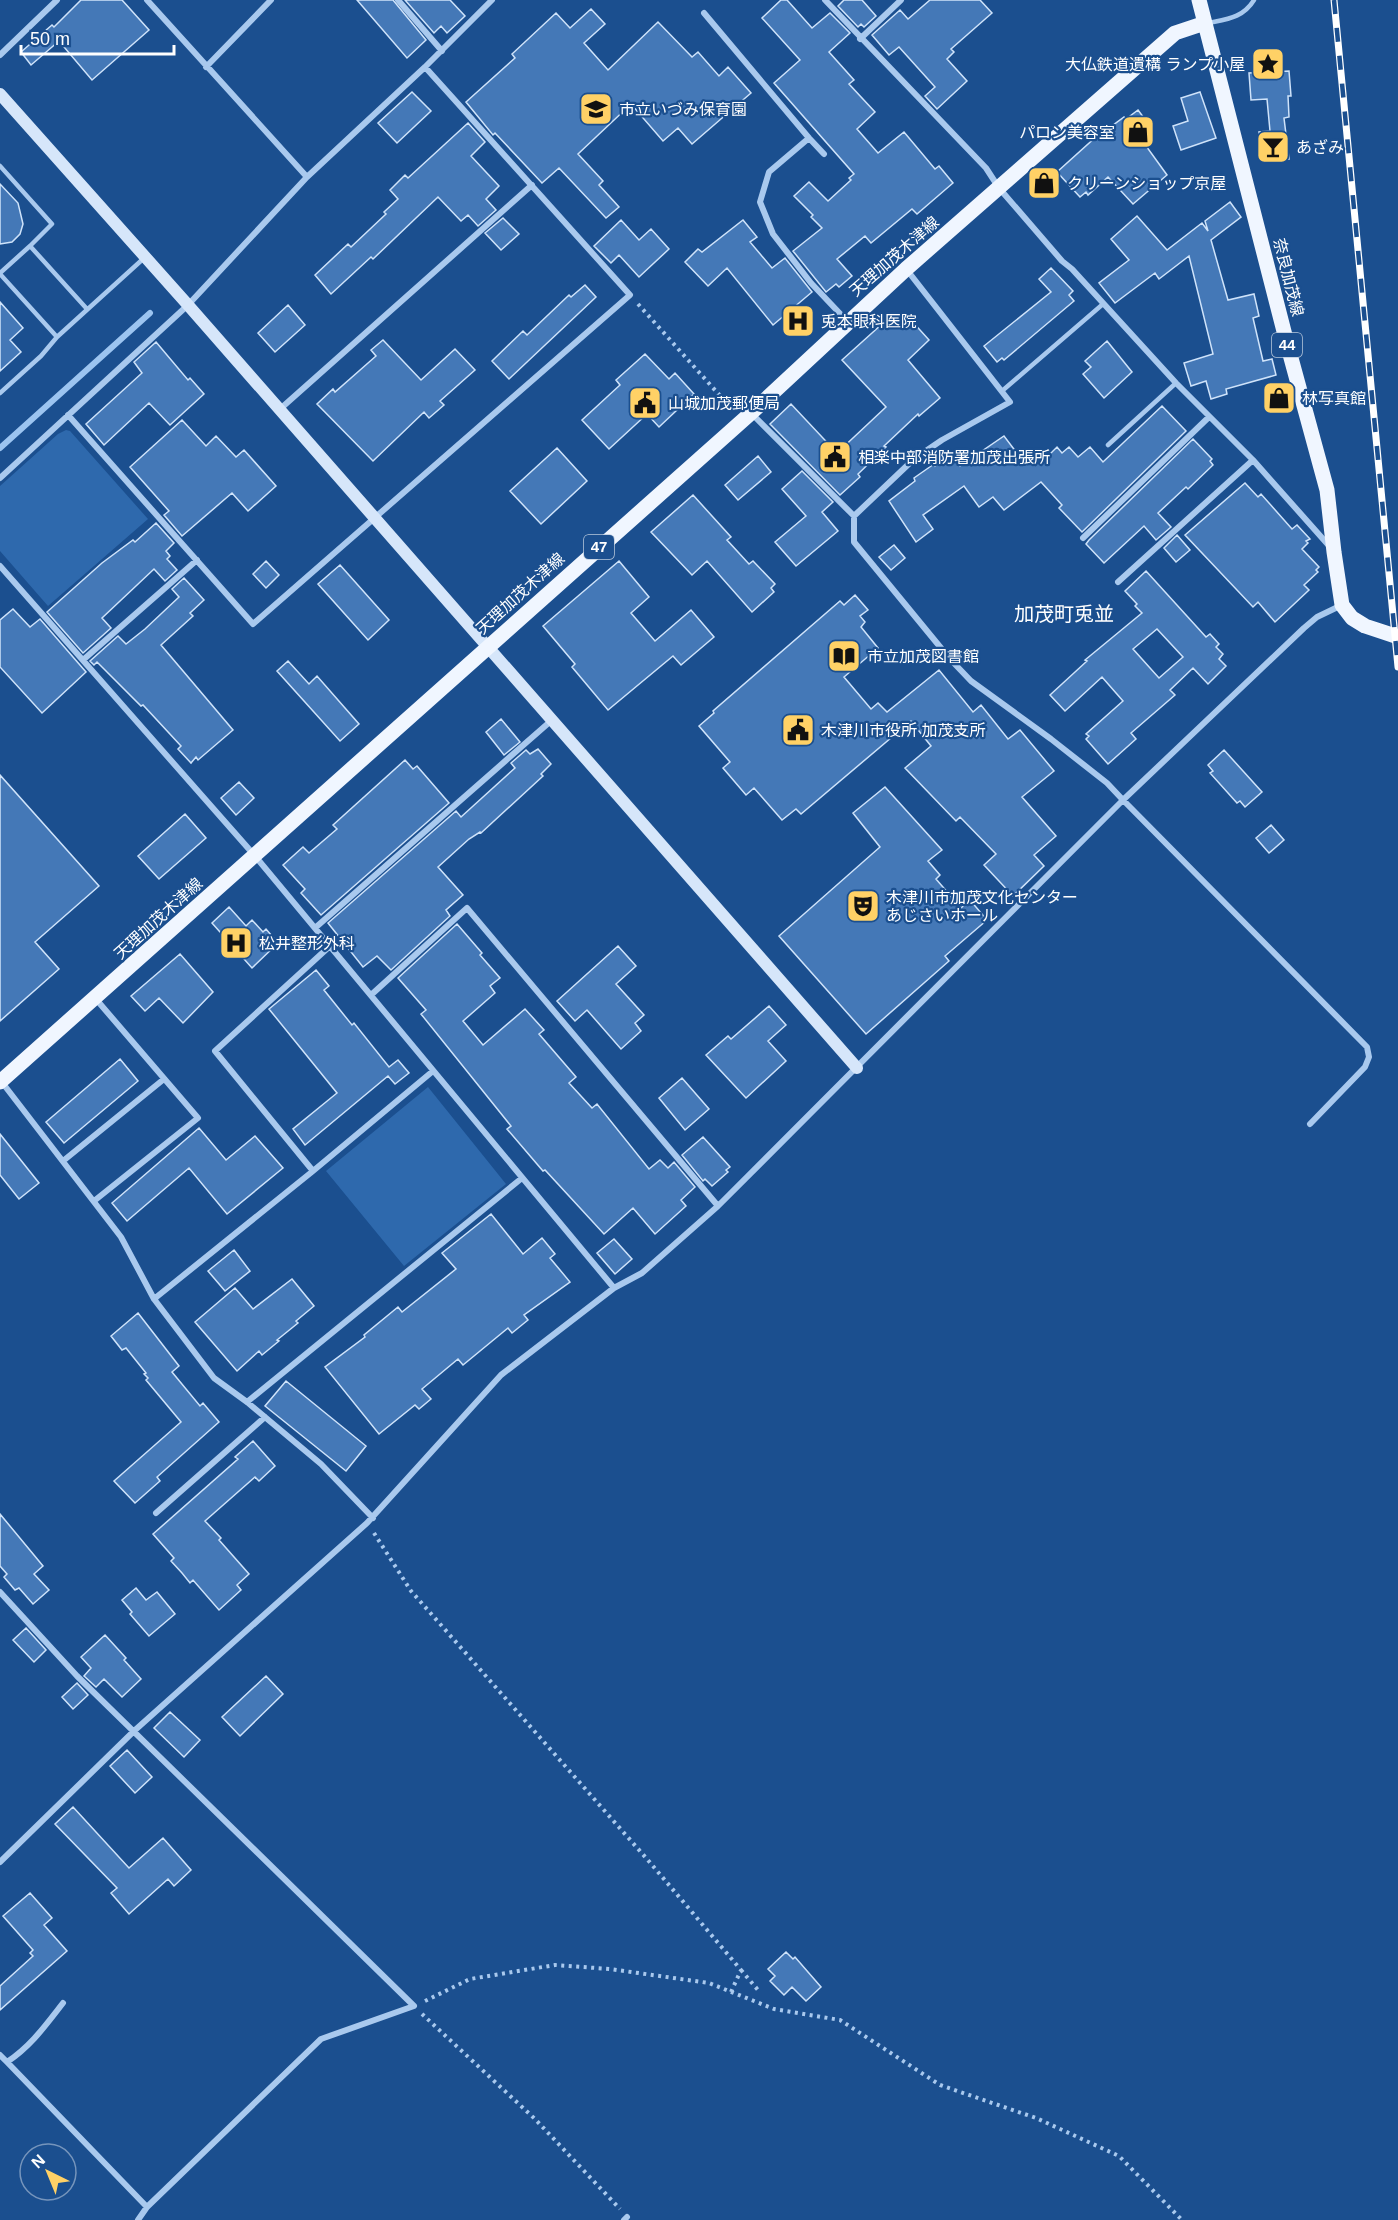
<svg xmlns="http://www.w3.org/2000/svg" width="1398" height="2220" viewBox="0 0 1398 2220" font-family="Helvetica,'Noto Sans JP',sans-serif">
<rect width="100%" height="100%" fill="#1b4f8f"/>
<path fill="#2e69ad" d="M66,430l4,1 78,88 -100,87 -48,-55v-65l58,-52z
M428,1087l78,97 -102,82 -78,-95z"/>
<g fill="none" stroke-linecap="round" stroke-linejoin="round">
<path stroke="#9cc4f0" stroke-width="6" d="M0,448l150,-135"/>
</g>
<path fill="#4478b7" stroke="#cfe3fa" stroke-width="1.5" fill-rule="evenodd" d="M81,0h41l27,30 -57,50 -33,-39 -28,24 -10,-13 31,-27 2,2z
M357,0h36l33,40 -19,18z
M405,0h45l15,16 -18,17 -6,-7 -7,7z
M781,0h6l25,28 18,-15 20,20 -21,19 25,28 -5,4 26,28 -18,17 21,24 26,-21 31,37 4,-3 14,17 -36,31 -5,-5 -41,34 -6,-7 -28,23 15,17 -13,11 -3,-3 -10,8 -33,-41 29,-23 -11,-11 2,-2 -19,-19 15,-14 19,19 23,-21 -2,-2 5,-4 -80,-91 26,-23 -38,-42z
M844,0h18l14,16 -12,11 -3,-3 -3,3 -20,-21z
M930,0h50l12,13 -41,36 3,3 -7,7 20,22 -30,28 -12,-13 10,-9 -36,-40 -10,8 -17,-20 28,-25 8,9z
M591,9l14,15 -21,19 24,27 50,-48 34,35 6,-5 21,24 9,-9 23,26 -59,51 -14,-16 -15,13 -32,-37 -53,50 25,27 -4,4 20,22 -13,11 -47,-50 -17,15 -47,-50 -2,2 -27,-33 49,-44 -3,-4 44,-41 14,15z
M1289,71l2,25h-3l1,21 -5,1 5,41 -26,2 -4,-29 11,-1 -3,-32 -16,1 -2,-27z
M412,92l19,19 -34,32 -19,-20z
M1200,92l16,46 -35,12 -8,-24 15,-5 -7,-23z
M1138,110l15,20 -12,9 26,36 -34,29 -25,-27 -20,18 -2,-3 -6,5 -23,-25 50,-45 2,1 15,-11 2,2z
M468,123l17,19 -14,14 28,30 -13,13 10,11 -18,16 -10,-11 -7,6 -23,-24 -65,62 -2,-2 -40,37 -16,-19 33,-31 3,3 35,-33 -2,-2 14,-13 -8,-9 15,-15 3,3z
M0,184l18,19 5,21 -3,10 -8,8 -12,2z
M1230,202l11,15 -30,23 17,60 26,-6 5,22 -6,2 10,43 9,-2 4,16 -50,14 1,5 -16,5 -5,-18 -15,5 -7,-23 29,-9 -24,-98 -30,23 -4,-6 -40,30 -16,-20 30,-23 -18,-21 26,-23 30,34 35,-27 6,8 -3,-10z
M503,218l16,16 -18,16 -16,-17z
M621,220l18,20 12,-11 18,20 -30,28 -20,-22 -8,8 -17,-17z
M743,220l14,17 -7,5 22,26 13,-10 27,34 -39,33 -46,-57 -19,18 -23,-24 13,-13 4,3z
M1051,268l22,23 -4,4 5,6 -70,59 -2,-2 -5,4 -13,-16 67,-54 -12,-13z
M585,285l11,12 -87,82 -17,-18 31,-30 4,4 42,-40 2,2z
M0,302l23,26 -13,12 11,12 -21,19z
M288,305l17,20 -30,27 -17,-19z
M892,315l12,12 7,-7 18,20 -21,20 32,38 -21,18 -1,-2 -34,32 2,1 -28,27 2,3 -20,18 -70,-71 21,-20 46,49 49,-46 -44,-47z
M383,340l38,40 34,-31 20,21 -35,31 4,4 -15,13 -5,-6 -51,49 -56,-57 16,-15 2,3 41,-36 -5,-6z
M1107,341l25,31 -28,26 -21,-24 8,-7 -6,-6z
M156,342l32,38 2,-2 14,16 -34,31 -21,-22 -45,42 -18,-21 56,-51 -8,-11z
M645,354l24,25 6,-6 19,21 -35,33 -12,-13 -38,35 -27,-29 38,-35 -4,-5z
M1162,406l24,25 -104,101 -23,-24 3,-3 -21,-23 -37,28 -11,-13 -14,10 -15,-21 -41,29 10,14 -17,13 -27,-41 26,-20 -1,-3 20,-14 1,2 16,-12 9,12 44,-30 22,29 16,-14 5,6 10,-10 5,6 7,-6 9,10 12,-10 13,15z
M182,420l24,26 10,-10 20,21 8,-7 32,36 -28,25 -16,-18 -50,43 -18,-21 5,-4 -39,-44z
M1193,439l19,20 -2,2 3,4 -25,24 -2,-2 -28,26 13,14 -15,13 -12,-14 -40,37 -18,-19 3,-4z
M557,448l30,33 -46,43 -31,-33z
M758,456l13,16 -33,28 -13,-15z
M802,471l31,31 -11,10 16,19 -42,35 -21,-24 31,-26 -24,-27z
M1245,483l13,14 3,-3 31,35 5,-4 13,14 -4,2 2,2 -6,6 17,18 -3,3 2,2 -14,13 5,5 -34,32 -17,-20 -5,5 -68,-72z
M693,495l38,42 -4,3 22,24 4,-3 22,23 -4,4 3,4 -22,20 -45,-51 -15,14 -41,-43z
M156,523l18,20 -8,8 4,5 -3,3 10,11 -12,11 -11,-12 -52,49 9,10 -28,25 -36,-41 55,-49 31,-23 2,2z
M1177,535l13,15 -14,12 -12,-14z
M894,545l11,13 -14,12 -12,-13z
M266,561l13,14 -13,13 -13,-14z
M619,561l30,36 -18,16 24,28 36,-31 23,27 -33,28 -8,-9 -65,54 -36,-43 3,-3 -32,-38z
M340,565l49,55 -21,20 -50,-56z
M1146,571l60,66 4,-3 9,10 -3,3 7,7 -4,5 7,7 -18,18 -15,-16 -23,22 5,5 -44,38 5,6 -28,25 -22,-25 3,-3 -3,-2 37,-33 -21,-24 -37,34 -15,-16 37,-34 -2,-1 57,-47 -7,-7 2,-2 -12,-13zM1157,629l26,28 -24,21 -26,-29z
M184,578l20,22 -14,13 3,3 -32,29 72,85 -35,30 -2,-3 -5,6 -13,-14 3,-3 -38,-41 -2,1 -44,-44 -3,3 -4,-4 28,-25 8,8 19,-15 34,-32 -7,-8z
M855,595l13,15 -8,6 5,6 -4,5 17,21 -34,29 27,32 7,-6 9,9 52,-42 34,42 8,-7 27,34 12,-9 34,41 -32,26 34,39 -22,19 10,11 -31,30 -29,-31 12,-11 -36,-37 -4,4 -51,-53 26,-22 -20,-25 -110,93 -5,-5 -14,11 -28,-32 -8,7 -23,-27 7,-6 -31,-36 15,-13 -1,-2 127,-110 4,4z
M13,609l17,18 10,-8 46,53 -44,41 -42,-46v-47z
M288,661l21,23 8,-8 42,48 -19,17 -63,-70z
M501,719l19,23 -16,13 -18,-23z
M538,749l13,15 -10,10 2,2 -62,57 -1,-1 -11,7 -31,28 25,28 -17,15 4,6 -59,54 -14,-14 -14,11 -35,-44 128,-112 5,6 54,-49 -4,-5 15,-13 4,4z
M1224,750l38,42 -17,15 -5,-6 -3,2 -27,-30 3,-2 -5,-6z
M405,760l8,9 4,-3 32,37 -128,112 -20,-22 4,-4 -22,-24 20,-18 6,6 28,-24 -4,-4z
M0,775l99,111 -64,56 24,27 -59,52z
M239,782l15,16 -18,17 -15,-17z
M885,787l57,63 -14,11 12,14 -4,4 25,29 9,-8 17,20 -42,36 4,5 -83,73 -87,-98 101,-89 -27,-34z
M185,814l21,24 -47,41 -21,-23z
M1271,825l13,15 -15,13 -13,-15z
M229,907l17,19 6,-6 11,12 3,-3 12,14 -26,25 -40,-45z
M457,924l25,29 -2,2 20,23 -10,8 5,7 -32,28 20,24 42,-36 19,21 -5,4 37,43 -7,6 23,25 5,-4 52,65 11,-9 8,8 6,-6 21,25 -14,13 5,6 -31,28 -22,-26 -29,26 -59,-64 -2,1 -36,-42 4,-3 -90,-112 5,-4 -28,-32z
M618,946l18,20 -20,18 28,31 -9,8 6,8 -20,18 -34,-39 -12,11 -18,-20z
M180,954l33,38 -30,31 -24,-25 -14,13 -14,-15z
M316,970l13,16 -5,4 28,35 2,-2 35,44 9,-7 11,13 -14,11 -7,-8 -83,69 -12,-16 44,-36 -68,-84z
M769,1006l17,19 -18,16 18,20 -40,37 -40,-43 22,-19 3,3z
M120,1059l18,22 -74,62 -18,-21z
M682,1078l27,31 -24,21 -26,-32z
M199,1128l27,32 29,-24 28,32 -56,46 -38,-46 -62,53 -15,-18z
M0,1134l39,49 -20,16 -19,-24z
M703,1137l27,30 -4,3 2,2 -16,14 -7,-7 -2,2 -21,-26z
M491,1214l32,40 19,-16 13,16 -5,4 20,24 -46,33 4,5 -16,13 -4,-5 -45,37 -5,-6 -36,30 9,10 -12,10 -4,-4 -36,29 -54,-67 40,-30 -1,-2 34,-28 4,5 54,-43 -14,-16z
M614,1239l18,20 -17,15 -18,-21z
M234,1250l16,21 -25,20 -17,-20z
M292,1279l22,27 -18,15 2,2 -21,17 2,1 -17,14 -3,-4 -22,20 -42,-49 40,-34 18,21z
M138,1313l41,53 -7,6 28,34 3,-3 16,19 -62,55 3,4 -25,22 -21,-22 67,-59 -35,-42 2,-2 -4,-4 2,-1 -20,-25 -4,2 -11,-14z
M286,1381l80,65 -20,25 -81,-65z
M253,1441l22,25 -16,15 -4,-4 -50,44 16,17 -2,2 30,34 -12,11 4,5 -22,20 -26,-30 -3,3 -8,-10 -11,-12 3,-3 -21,-24 85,-75 -3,-2z
M0,1514l43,52 -9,8 15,16 -16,14 -14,-16 -4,2 -11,-13 3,-3 -7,-8z
M136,1588l10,12 11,-8 18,22 -26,22 -19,-22 2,-2 -10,-12z
M26,1628l20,22 -12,12 -21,-22z
M105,1635l21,23 -2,2 17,19 -19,18 -18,-18 -8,8 -12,-11 7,-8 -10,-11z
M266,1676l17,18 -43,42 -18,-19z
M77,1683l11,12 -15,14 -11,-12z
M170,1712l30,28 -16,17 -30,-29z
M127,1750l25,27 -17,16 -25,-27z
M73,1807l56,61 34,-30 28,32 -17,16 -6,-7 -39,35 -18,-21 6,-5 -62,-64z
M30,1893l22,25 -8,7 23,26 -67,59v-24l33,-30 -3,-3 3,-3 -30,-34z
M786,1952l7,7 2,-2 26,30 -15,14 -14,-14 -8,8 -14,-14 5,-5 -7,-7z"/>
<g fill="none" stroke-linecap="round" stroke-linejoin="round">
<path stroke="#a9c9ee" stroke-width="4" stroke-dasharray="3 4.5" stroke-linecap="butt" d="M638,304l93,104
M374,1533l37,58 236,268 94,111 -10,22
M741,1970l17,20
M425,2001l45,-22 85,-14 55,4 99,14 65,26 66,11 100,65 96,33 83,38 63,64
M422,2014l113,105 85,90"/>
<path stroke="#a9c9ee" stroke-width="4.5" d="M1208,23c19,-4 35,-5 46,-23
M0,166l52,58 -22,22
M0,273l30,-27 57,63
M0,274l57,63
M1002,391l101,-87
M0,393l41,-37 16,-19 86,-78
M1108,445l68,-62"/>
<path stroke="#a9c9ee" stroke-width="6" d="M147,0l160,177
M398,0l44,51
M825,0l161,168 13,20 63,73 10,8 104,114 77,77 78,88
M704,13l105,125 15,16
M860,39l41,-39
M0,55l57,-55
M206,67l65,-67
M809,138l-40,34 -9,30 13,32 38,49 36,38
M279,410l253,-225
M752,414l102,102v26l96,117 21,22 80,58 56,44 16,17 181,-172 13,-11 25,-12
M68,415l185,209 377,-329 -205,-228
M0,478l188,-173 119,-128 118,-110 67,-67
M854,516l60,-57 28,-19 68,-38 -103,-132
M1083,538l126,-121
M0,566l255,290 359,432
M1118,582l135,-122
M83,660l114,-100
M315,928l237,-208
M371,995l96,-87 251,298
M1,1081l120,156 33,62 60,79 33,24 74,62 52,54
M63,1161l101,-82
M313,1171l-98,-120 115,-105
M94,1201l104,-83 -103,-120
M154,1299l159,-128 120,-100
M247,1402l275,-224
M156,1513l109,-96
M0,1592l77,84 337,330 -93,33 -174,168 -9,13
M0,1862l134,-131 233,-208 134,-148 113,-87 28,-15 76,-67 405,-406 244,247 2,10 -4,10 -55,57
M0,2055l7,7c24,-16 38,-36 56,-59
M7,2062l140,145
M624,2220l3,-3"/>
<path stroke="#d6e6fa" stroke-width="12" d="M0,94l188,211 669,763"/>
<path stroke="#f0f6ff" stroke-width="15" d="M1199,0l89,347 39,143 7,62 8,53 10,13 13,8 33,11
M0,1082l751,-669 155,-144 269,-236 30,-10"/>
<g stroke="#fff" stroke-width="7">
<path id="rail" d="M1334,0l64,667"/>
</g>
<use href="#rail" stroke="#1b4f8f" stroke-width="4.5" stroke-dasharray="14" stroke-linecap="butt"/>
</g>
<defs>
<g id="sight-square" transform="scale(1.725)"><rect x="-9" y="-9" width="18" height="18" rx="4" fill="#ffd166" stroke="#1b4f8f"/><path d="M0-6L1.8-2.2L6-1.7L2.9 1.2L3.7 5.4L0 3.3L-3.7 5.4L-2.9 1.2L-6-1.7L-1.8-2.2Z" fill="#111"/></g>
<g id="school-square" transform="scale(1.725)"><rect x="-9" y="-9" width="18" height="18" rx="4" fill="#ffd166" stroke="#1b4f8f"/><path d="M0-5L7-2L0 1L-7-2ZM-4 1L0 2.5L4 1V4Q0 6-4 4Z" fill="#111"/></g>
<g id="shop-square" transform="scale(1.725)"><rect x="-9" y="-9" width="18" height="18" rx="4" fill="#ffd166" stroke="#1b4f8f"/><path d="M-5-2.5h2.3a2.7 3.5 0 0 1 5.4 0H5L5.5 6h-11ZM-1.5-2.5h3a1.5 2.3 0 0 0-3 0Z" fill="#111"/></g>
<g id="bar-square" transform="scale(1.725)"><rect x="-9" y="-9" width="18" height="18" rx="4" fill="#ffd166" stroke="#1b4f8f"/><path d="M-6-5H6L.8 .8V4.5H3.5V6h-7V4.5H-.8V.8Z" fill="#111"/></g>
<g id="hospital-square" transform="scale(1.725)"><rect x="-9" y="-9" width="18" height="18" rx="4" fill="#ffd166" stroke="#1b4f8f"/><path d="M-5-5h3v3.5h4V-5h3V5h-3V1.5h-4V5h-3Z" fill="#111"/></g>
<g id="civic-square" transform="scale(1.725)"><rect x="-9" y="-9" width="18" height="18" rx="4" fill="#ffd166" stroke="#1b4f8f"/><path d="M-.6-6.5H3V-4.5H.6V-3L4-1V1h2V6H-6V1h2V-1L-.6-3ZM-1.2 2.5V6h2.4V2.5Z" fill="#111"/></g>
<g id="library-square" transform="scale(1.725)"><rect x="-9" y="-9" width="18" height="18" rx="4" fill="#ffd166" stroke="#1b4f8f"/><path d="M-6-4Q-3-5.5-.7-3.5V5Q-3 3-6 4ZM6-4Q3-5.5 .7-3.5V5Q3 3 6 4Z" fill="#111"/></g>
<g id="theatre-square" transform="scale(1.725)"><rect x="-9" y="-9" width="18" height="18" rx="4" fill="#ffd166" stroke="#1b4f8f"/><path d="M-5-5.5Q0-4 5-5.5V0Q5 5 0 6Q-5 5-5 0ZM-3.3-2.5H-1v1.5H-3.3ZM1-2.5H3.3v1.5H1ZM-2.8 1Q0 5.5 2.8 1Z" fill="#111"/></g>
</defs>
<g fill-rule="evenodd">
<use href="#sight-square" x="1268" y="64"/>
<use href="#school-square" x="596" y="109"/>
<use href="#shop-square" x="1138" y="132"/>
<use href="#bar-square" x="1273" y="147"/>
<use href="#shop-square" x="1044" y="183"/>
<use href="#hospital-square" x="798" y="321"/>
<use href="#shop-square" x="1279" y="398"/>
<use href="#civic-square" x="645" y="403"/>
<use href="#civic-square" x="835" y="457"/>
<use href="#library-square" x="844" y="656"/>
<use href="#civic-square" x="798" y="730"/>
<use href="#theatre-square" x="863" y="906"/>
<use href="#hospital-square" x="236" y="943"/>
</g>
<g text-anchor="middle" stroke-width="4.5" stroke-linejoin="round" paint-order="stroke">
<g fill="#1b4f8f" stroke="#bbcadd" stroke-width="1.5">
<rect x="1272" y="333" width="30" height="24" rx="4.5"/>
<rect x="584" y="535" width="30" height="24" rx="4.5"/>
</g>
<g font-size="15" font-weight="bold" fill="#fff">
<text x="1287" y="350">44</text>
<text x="599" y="552">47</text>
</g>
<g font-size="16" fill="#fff" stroke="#1b4f8f" text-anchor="start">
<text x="1245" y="70" text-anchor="end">大仏鉄道遺構 ランプ小屋</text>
<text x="619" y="115">市立いづみ保育園</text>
<text x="1115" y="138" text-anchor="end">パロン美容室</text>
<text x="1296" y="153">あざみ</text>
<text x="1067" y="189">クリーンショップ京屋</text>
<text x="821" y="327">兎本眼科医院</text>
<text x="1302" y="404">林写真館</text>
<text x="668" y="409">山城加茂郵便局</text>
<text x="858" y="463">相楽中部消防署加茂出張所</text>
<text x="867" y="662">市立加茂図書館</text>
<text x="821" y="736">木津川市役所 加茂支所</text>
<text x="886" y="903">木津川市加茂文化センター<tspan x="886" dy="18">あじさいホール</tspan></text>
<text x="259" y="949">松井整形外科</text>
</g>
<g font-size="16" fill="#fff" stroke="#1b4f8f">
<text transform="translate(894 256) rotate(-41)" y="6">天理加茂木津線</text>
<text transform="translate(1289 277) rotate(76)" y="6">奈良加茂線</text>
<text transform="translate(520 593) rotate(-42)" y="6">天理加茂木津線</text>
<text transform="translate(158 918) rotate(-42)" y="6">天理加茂木津線</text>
</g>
<g font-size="20" fill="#fff" stroke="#1b4f8f">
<text x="1064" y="621">加茂町兎並</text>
</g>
</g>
<g transform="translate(48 2172) rotate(317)"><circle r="28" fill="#1b4f8f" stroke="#7695bc" stroke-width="1.5"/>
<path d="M0-4.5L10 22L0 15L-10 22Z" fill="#ffd166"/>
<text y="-9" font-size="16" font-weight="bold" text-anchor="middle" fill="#ffffff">N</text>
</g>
<path d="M21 45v9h153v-9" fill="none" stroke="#ffffff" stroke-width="3"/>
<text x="30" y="45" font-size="18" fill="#ffffff" stroke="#1b4f8f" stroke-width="4.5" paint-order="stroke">50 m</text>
</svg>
